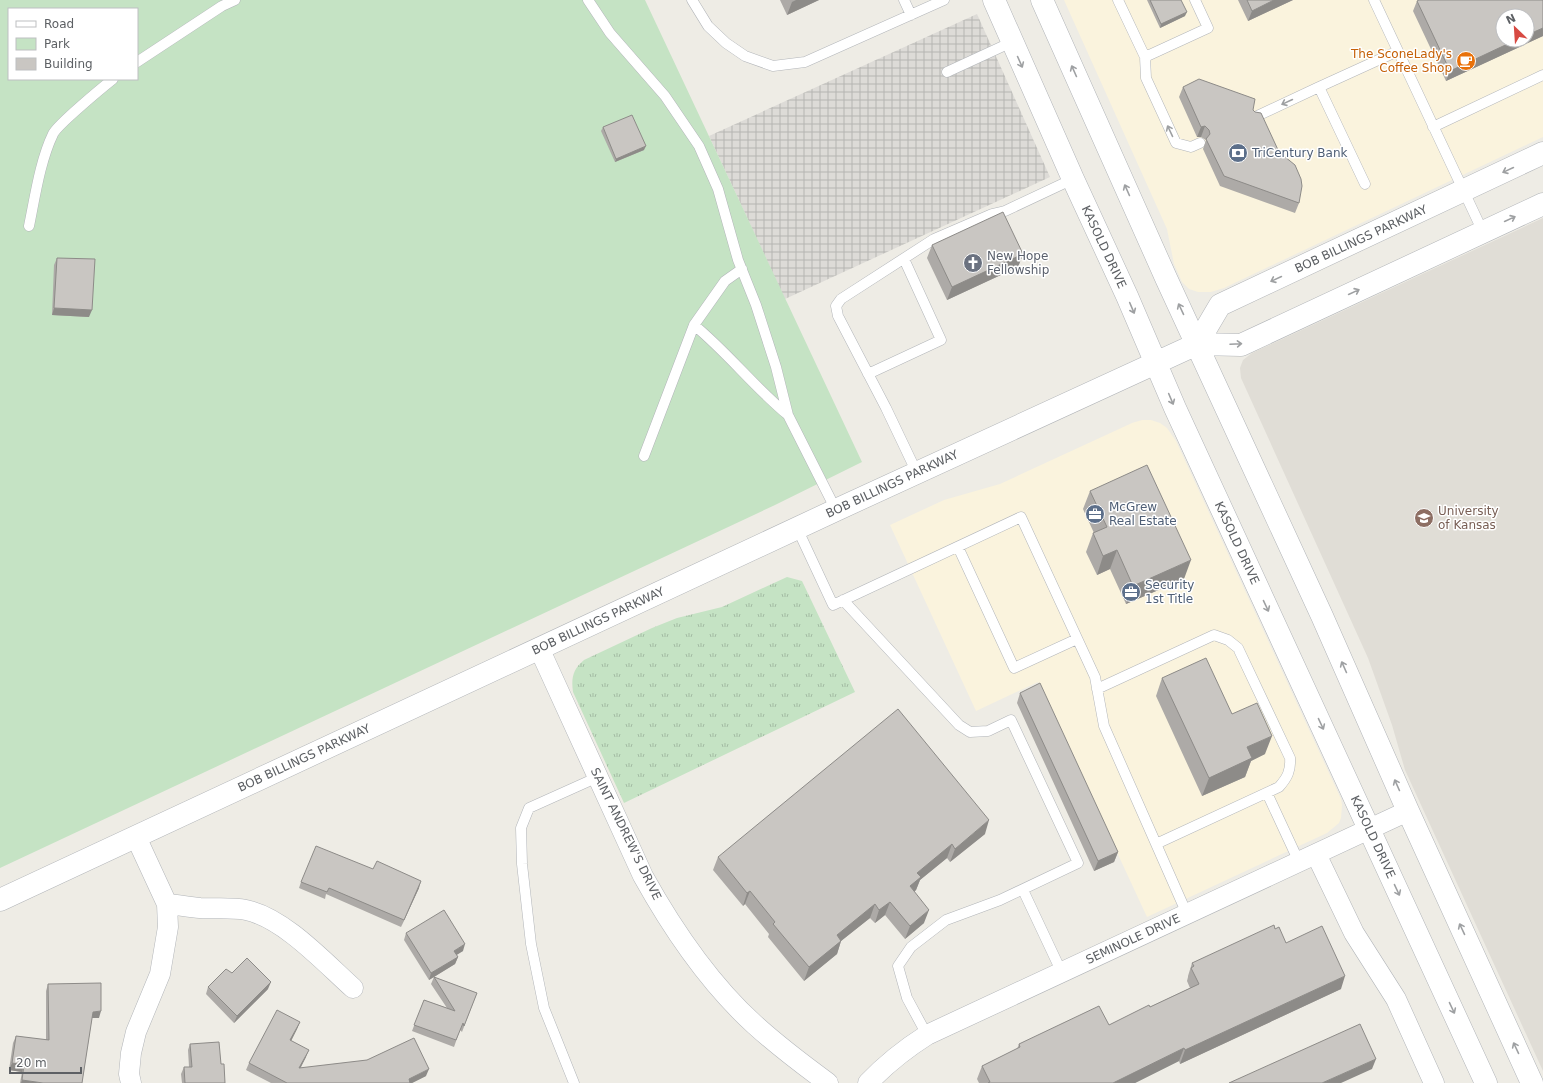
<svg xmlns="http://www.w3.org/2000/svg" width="1543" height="1083" viewBox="0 0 1543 1083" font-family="'DejaVu Sans',sans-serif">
<defs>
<pattern id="industrial-grid" width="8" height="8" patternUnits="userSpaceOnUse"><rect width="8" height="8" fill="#dddbd7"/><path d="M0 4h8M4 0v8" fill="none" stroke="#b6b5b2"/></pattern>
<pattern id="grass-tufts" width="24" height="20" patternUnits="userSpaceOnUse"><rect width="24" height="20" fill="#c5e3c4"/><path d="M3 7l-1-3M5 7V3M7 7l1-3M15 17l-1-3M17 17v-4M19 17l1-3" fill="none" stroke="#a3bba3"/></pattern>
</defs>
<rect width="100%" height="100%" fill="#eeece5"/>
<path fill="#faf3dd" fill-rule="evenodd" d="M1064,0h479v137l-319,151 -13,4h-13l-9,-3 -7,-7 -8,-18 -7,-35zM1503,16h24v24h-24z
M1142,420h9l9,3 7,5 9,13 165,358 1,6 -1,13 -2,5 -12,10 -180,84 -109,-235 -62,29 -86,-186 54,-25 56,-16 132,-61z"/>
<path fill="url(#industrial-grid)" d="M977,14l73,163 -265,122 -76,-163z"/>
<path fill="#e0ddd6" d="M1543,218v853l-138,-301 -13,-45 -24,-67 -127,-280 -1,-10 3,-8 9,-7z"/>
<path fill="url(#grass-tufts)" d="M787,577l15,4 53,111 -231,111 -51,-111c-2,-14 0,-23 11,-32l68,-32 25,-10 45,-11z"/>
<path fill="#c5e3c4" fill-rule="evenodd" d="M0,0h645l217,462 -87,43 -775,363zM9,9h128v70h-128z"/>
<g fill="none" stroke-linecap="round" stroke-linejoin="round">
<g stroke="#b2b5b9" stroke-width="11">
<path id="lane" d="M588,0l22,33 55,63 34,50 19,43 20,71 18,45 20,62 12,48
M692,0l16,26 18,17 19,13 28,10 32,-4 139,-62
M904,0l7,15
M1118,0l27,57 63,-29 -13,-28
M1374,0l109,232
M1145,57l1,21 30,65 15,4 9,-4
M137,62l85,-56 13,-6
M947,72l65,-30
M1255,117l64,-30
M1433,127l110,-52
M1365,184l-46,-97 79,-36
M29,226c6,-29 11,-65 24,-92 4,-9 50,-47 60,-55
M694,325l31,-44 17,-12
M868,374l73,-34 -37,-81
M644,456l50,-131c34,28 60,62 94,90l48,95
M917,473l-31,-65 -48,-92 -2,-10 5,-7 93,-60 58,-25 13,-3 68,-32
M797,528l36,77 188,-88 74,160 9,49 83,188
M958,547l56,121 63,-29
M843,600l116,125 11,7 18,-1 23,-11 67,143 -78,37 -54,20 -35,27 -13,19 9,32 20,37
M1097,689l117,-54 14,5 10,8 52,110c1,13 -3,20 -11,29l-123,57
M1267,793l32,69
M1023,890l39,83
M574,1083l-30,-75 -13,-64 -9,-80 -1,-36 8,-20 69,-31"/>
</g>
<g stroke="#b2b5b9" stroke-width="21">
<path id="street" d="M539,648l104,228c30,54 65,106 111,148 23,21 48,40 74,59
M1316,854l38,79 42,66 38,84
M167,904c11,1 22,3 33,4 16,1 31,-1 46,2 38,8 78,52 107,78
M131,1083l-2,-9 2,-21 5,-21 24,-58 8,-47 -1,-23 -31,-67
M868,1083c18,-19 37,-34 59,-48l481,-224"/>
</g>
<g stroke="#b1b4b8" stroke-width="23">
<path id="secondary" d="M994,0l79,179 54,117 48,112 311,675
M1042,0l124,278 156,338 86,195 124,272
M1197,344l23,-39 323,-152
M0,900l836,-390 361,-166 44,1 302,-141"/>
</g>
<use href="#lane" stroke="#fff" stroke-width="10"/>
<use href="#street" stroke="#fff" stroke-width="20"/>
<use href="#secondary" stroke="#fff" stroke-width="22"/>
</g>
<path fill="#adaaa7" d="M780,0h39l-32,15z
M1147,0h34l4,16 -25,12z
M1238,0h55l-45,21z
M1543,0v36l-97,45 -33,-70 4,-10z
M1183,87l70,23 46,93 -4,10 -75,-27 -17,-37 3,-9 -5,-3h-4l-18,-40z
M603,127l41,23 -29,12 -14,-31z
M932,245l91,9 -5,13 -71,33 -20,-42z
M57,258l32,59 -37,-2 2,-50z
M1090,491l94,88 -58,25 -16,-35 -13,6 -11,-23 7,-19h1l-11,-24z
M1162,678l70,36 33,40 -14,7 -6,16 -43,19 -46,-100z
M1020,693l98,159 -4,10 -20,9 -77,-168z
M985,834l-35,28 -3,-4 -27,22 -4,10 -2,2 10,31 -19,16 -20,-24 -10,8 -5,-5 -29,23 -4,13 -33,27 -36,-44 1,-3 -24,-30 -2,2 -30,-36 5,-13z
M373,869l46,19 -18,39 -75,-33 -1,5 -26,-11 2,-6z
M1275,929l11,14 55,46 -161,75 -1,-3 -44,22h-156l-2,-4 5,-13 35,-17 2,-5 90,-19 41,-18 40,-19 -3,-7 1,-4v-1l4,-13z
M406,933l57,18 -7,3 2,3 -3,7 -26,16 -25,-40z
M232,973l36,16 -34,34 -28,-29 2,-7z
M434,977l43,16 -15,39 -2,-2 -6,17 -42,-16 12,-31 23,8 -16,-24z
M48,984l51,34h-7l-10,65h-62l2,-11 -13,-2 4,-27 3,-7 30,4v-49z
M300,1022l-3,7 -6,12 15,16 -6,11 126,8 -14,7h-141l-25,-13 3,-7z
M190,1044l31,20 4,19h-43l-1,-9 3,-7h5l-1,-17z"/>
<path fill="#8d8b88" d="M796,0h23l-32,15 5,-13z
M1274,0h19l-45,21 4,-10z
M1187,12l-2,4 -25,12 1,-4z
M1543,28v8l-97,45 4,-10 66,-31h11v-5z
M1205,126l-4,11h-4l4,-10z
M646,146l-2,4 -29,12 1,-3z
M1023,254l-5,13 -71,33 5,-13z
M54,308l38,2 -3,7 -37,-2z
M1117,550l-7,19 -13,6 6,-19z
M1191,560l-7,19 -58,25 7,-18z
M1272,736l-7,18 -14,7 -6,16 -43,19 7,-18 38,-31z
M989,820l-4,14 -35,28 5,-13z
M952,844l-5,14 -27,22 -4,10 -11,10 5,-14 7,-13z
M1118,852l-4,10 -20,9 4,-10z
M421,881l-2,7 -18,39 3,-7z
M750,891l-5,13 -2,2 4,-13z
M890,902l-5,13 -10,8 4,-13z
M875,904l-5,14 -29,23 -4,13 -33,27 5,-14 28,-32z
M929,910l-5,13 -19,16 5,-13z
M465,944l-2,7 -11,7 2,-7z
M458,957l-3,7 -26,16 2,-7z
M1345,976l-4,13 -161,75 5,-14z
M271,982l-3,7 -34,34 3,-7z
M101,1011l-2,7h-8l2,-6z
M300,1022l-3,7 -9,18 2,-7z
M1184,1048l-5,13 -44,22h-22z
M309,1050l-3,7 -9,18 2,-7z
M1376,1059l-4,10 -31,14h-19z
M12,1063l12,2 -2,7 -13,-2z
M429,1069l-3,7 -14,7h-5l2,-4z
M22,1080l21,3h-22z"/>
<path fill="#c9c6c2" stroke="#8d8b88" d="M1150,0h31l6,12 -26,12z
M1247,0h27l-22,11z
M1419,0h124v28l-16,7v-19h-24v24h13l-66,31 -33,-70z
M1199,79l56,20 -2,11 2,2 6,1 18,39 16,13 6,14 1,7 -3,17 -75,-27 -18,-37 4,-5 -1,-4 -4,-4 -4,1 -18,-40z
M632,115l14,31 -30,13 -13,-32z
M1003,212l20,42 -71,33 -20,-42z
M57,258l38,1 -3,51 -38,-2z
M1147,465l44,95 -58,26 -16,-36 -14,6 -10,-23 14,-6 -17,-36z
M1206,658l26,56 25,-11 15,33 -25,11 5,11 -43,20 -47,-100z
M1040,683l78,169 -20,9 -78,-168z
M898,709l91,111 -34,29 -3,-5 -35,29 4,4 -11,9 19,24 -19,16 -20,-24 -11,8 -4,-6 -38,31 4,6 -32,26 -36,-43 2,-2 -25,-31 -3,2 -29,-36z
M316,846l57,23 4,-8 44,20 -17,39 -75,-32 -2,4 -26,-10z
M444,910l21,34 -11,7 4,6 -27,16 -25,-40z
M1274,925l1,4 4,-2 7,16 36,-17 23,50 -160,74 -1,-2 -71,35h-125l2,-1 -8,-16 38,-19 -1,-3 80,-38 10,19 40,-20 1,2 49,-23 -8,-16 3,-2 -2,-3z
M247,958l24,24 -34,34 -29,-29 18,-18 6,4z
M434,977l43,16 -13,33 -1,-3 -7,17 -42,-15 10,-25 31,11z
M101,983v28l-8,1 -11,71h-39l-21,-3 2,-15 -12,-2 4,-27 33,4 -1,-56z
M277,1010l23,12 -10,18 19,10 -10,18 68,-8 47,-22 15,31 -20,10 1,4h-123l-38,-20z
M1360,1024l16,35 -54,24h-93z
M219,1042l2,22h3l1,19h-40l-1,-16h8l-2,-23z"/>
<defs><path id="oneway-shaft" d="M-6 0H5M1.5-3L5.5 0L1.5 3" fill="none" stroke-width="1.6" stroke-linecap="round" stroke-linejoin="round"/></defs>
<g stroke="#9ea0a2">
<use href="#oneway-shaft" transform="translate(1020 62) rotate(66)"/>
<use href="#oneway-shaft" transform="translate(1074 71) rotate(-114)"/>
<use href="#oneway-shaft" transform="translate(1287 102) rotate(155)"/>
<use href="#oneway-shaft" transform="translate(1170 131) rotate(-115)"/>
<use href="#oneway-shaft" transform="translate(1508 170) rotate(155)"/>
<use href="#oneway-shaft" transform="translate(1127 190) rotate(-114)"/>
<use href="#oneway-shaft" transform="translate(1510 219) rotate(-25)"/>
<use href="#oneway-shaft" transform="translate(1276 279) rotate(155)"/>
<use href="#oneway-shaft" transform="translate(1354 292) rotate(-25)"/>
<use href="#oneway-shaft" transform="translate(1132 308) rotate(67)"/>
<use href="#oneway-shaft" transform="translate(1181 309) rotate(-115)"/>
<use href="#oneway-shaft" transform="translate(1236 344) rotate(-3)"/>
<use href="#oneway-shaft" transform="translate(1171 399) rotate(67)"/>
<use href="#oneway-shaft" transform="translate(1266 606) rotate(65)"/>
<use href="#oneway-shaft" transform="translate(1344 667) rotate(-114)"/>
<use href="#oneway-shaft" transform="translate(1321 724) rotate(65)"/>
<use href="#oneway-shaft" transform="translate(1397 785) rotate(-114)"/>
<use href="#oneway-shaft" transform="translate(1397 890) rotate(65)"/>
<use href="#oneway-shaft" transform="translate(1462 929) rotate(-115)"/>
<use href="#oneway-shaft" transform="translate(1452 1008) rotate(65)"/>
<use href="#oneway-shaft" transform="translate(1516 1048) rotate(-115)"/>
</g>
<defs>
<g id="cafe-disc" transform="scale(1)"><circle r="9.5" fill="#e8710a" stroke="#fff"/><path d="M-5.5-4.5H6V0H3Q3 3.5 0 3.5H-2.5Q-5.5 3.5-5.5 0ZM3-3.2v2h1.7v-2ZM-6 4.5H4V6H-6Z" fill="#fff"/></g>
<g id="bank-disc" transform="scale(1)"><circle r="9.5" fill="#5c6f8a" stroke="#fff"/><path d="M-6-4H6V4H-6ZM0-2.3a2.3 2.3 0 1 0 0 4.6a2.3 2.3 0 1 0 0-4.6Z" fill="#fff"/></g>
<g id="church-disc" transform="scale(1)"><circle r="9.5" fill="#6b7280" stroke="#fff"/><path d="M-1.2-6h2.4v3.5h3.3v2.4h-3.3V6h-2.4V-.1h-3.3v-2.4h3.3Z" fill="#fff"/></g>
<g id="office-disc" transform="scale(1)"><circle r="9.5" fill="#5c6f8a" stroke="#fff"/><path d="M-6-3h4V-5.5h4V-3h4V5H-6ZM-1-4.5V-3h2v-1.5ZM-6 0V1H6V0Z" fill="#fff"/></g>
<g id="university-disc" transform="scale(1)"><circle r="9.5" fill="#8d6e63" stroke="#fff"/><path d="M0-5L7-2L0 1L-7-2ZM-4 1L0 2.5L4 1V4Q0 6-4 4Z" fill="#fff"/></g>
</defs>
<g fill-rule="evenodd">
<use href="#cafe-disc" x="1466" y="61"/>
<use href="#bank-disc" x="1238" y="153"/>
<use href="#church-disc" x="973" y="263"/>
<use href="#office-disc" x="1095" y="514"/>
<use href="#university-disc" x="1424" y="518"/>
<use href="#office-disc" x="1131" y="592"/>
</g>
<g text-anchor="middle" stroke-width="3" stroke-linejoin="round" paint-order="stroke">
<g font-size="12" fill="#c56008" stroke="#fff" text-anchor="end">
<text x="1452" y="58">The SconeLady's<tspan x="1452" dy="14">Coffee Shop</tspan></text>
</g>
<g font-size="12" fill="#4e5e75" stroke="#fff" text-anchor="start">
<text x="1252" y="157">TriCentury Bank</text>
<text x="1109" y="511">McGrew<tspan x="1109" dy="14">Real Estate</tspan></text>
<text x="1145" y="589">Security<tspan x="1145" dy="14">1st Title</tspan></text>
</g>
<g font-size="12" fill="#5d6064" stroke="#fff">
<text transform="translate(1361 239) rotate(-25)" y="4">BOB BILLINGS PARKWAY</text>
<text transform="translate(1104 247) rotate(65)" y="4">KASOLD DRIVE</text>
<text transform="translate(892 484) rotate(-25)" y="4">BOB BILLINGS PARKWAY</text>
<text transform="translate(1237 543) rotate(65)" y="4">KASOLD DRIVE</text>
<text transform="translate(598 621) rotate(-25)" y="4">BOB BILLINGS PARKWAY</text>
<text transform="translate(304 758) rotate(-25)" y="4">BOB BILLINGS PARKWAY</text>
<text transform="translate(626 834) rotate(64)" y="4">SAINT ANDREW'S DRIVE</text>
<text transform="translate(1373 837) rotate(65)" y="4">KASOLD DRIVE</text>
<text transform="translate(1133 939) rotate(-25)" y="4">SEMINOLE DRIVE</text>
</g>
<g font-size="12" fill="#5b616d" stroke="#fff" text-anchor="start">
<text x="987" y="260">New Hope<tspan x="987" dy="14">Fellowship</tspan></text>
</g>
<g font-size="12" fill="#785e54" stroke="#fff" text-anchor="start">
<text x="1438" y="515">University<tspan x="1438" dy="14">of Kansas</tspan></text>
</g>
</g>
<rect x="8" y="8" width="130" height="72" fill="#ffffff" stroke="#bebfc1"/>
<rect x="16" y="21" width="20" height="6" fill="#ffffff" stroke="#bebfc1"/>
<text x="44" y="28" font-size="12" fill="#5d6064">Road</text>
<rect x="16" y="38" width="20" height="12" fill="#c5e3c4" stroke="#bebfc1"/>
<text x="44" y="48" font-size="12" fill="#5d6064">Park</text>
<rect x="16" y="58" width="20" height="12" fill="#c9c6c2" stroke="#bebfc1"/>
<text x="44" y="68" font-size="12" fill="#5d6064">Building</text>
<g transform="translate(1515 28) rotate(335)"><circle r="19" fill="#ffffff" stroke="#bebfc1"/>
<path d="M0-3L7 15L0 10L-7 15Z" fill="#d74a42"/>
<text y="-6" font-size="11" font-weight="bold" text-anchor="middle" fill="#5d6064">N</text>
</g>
<path d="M10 1067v6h71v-6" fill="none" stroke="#5d6064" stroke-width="2"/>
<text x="16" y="1067" font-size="12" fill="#5d6064" stroke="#ffffff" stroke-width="3" paint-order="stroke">20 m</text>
</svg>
